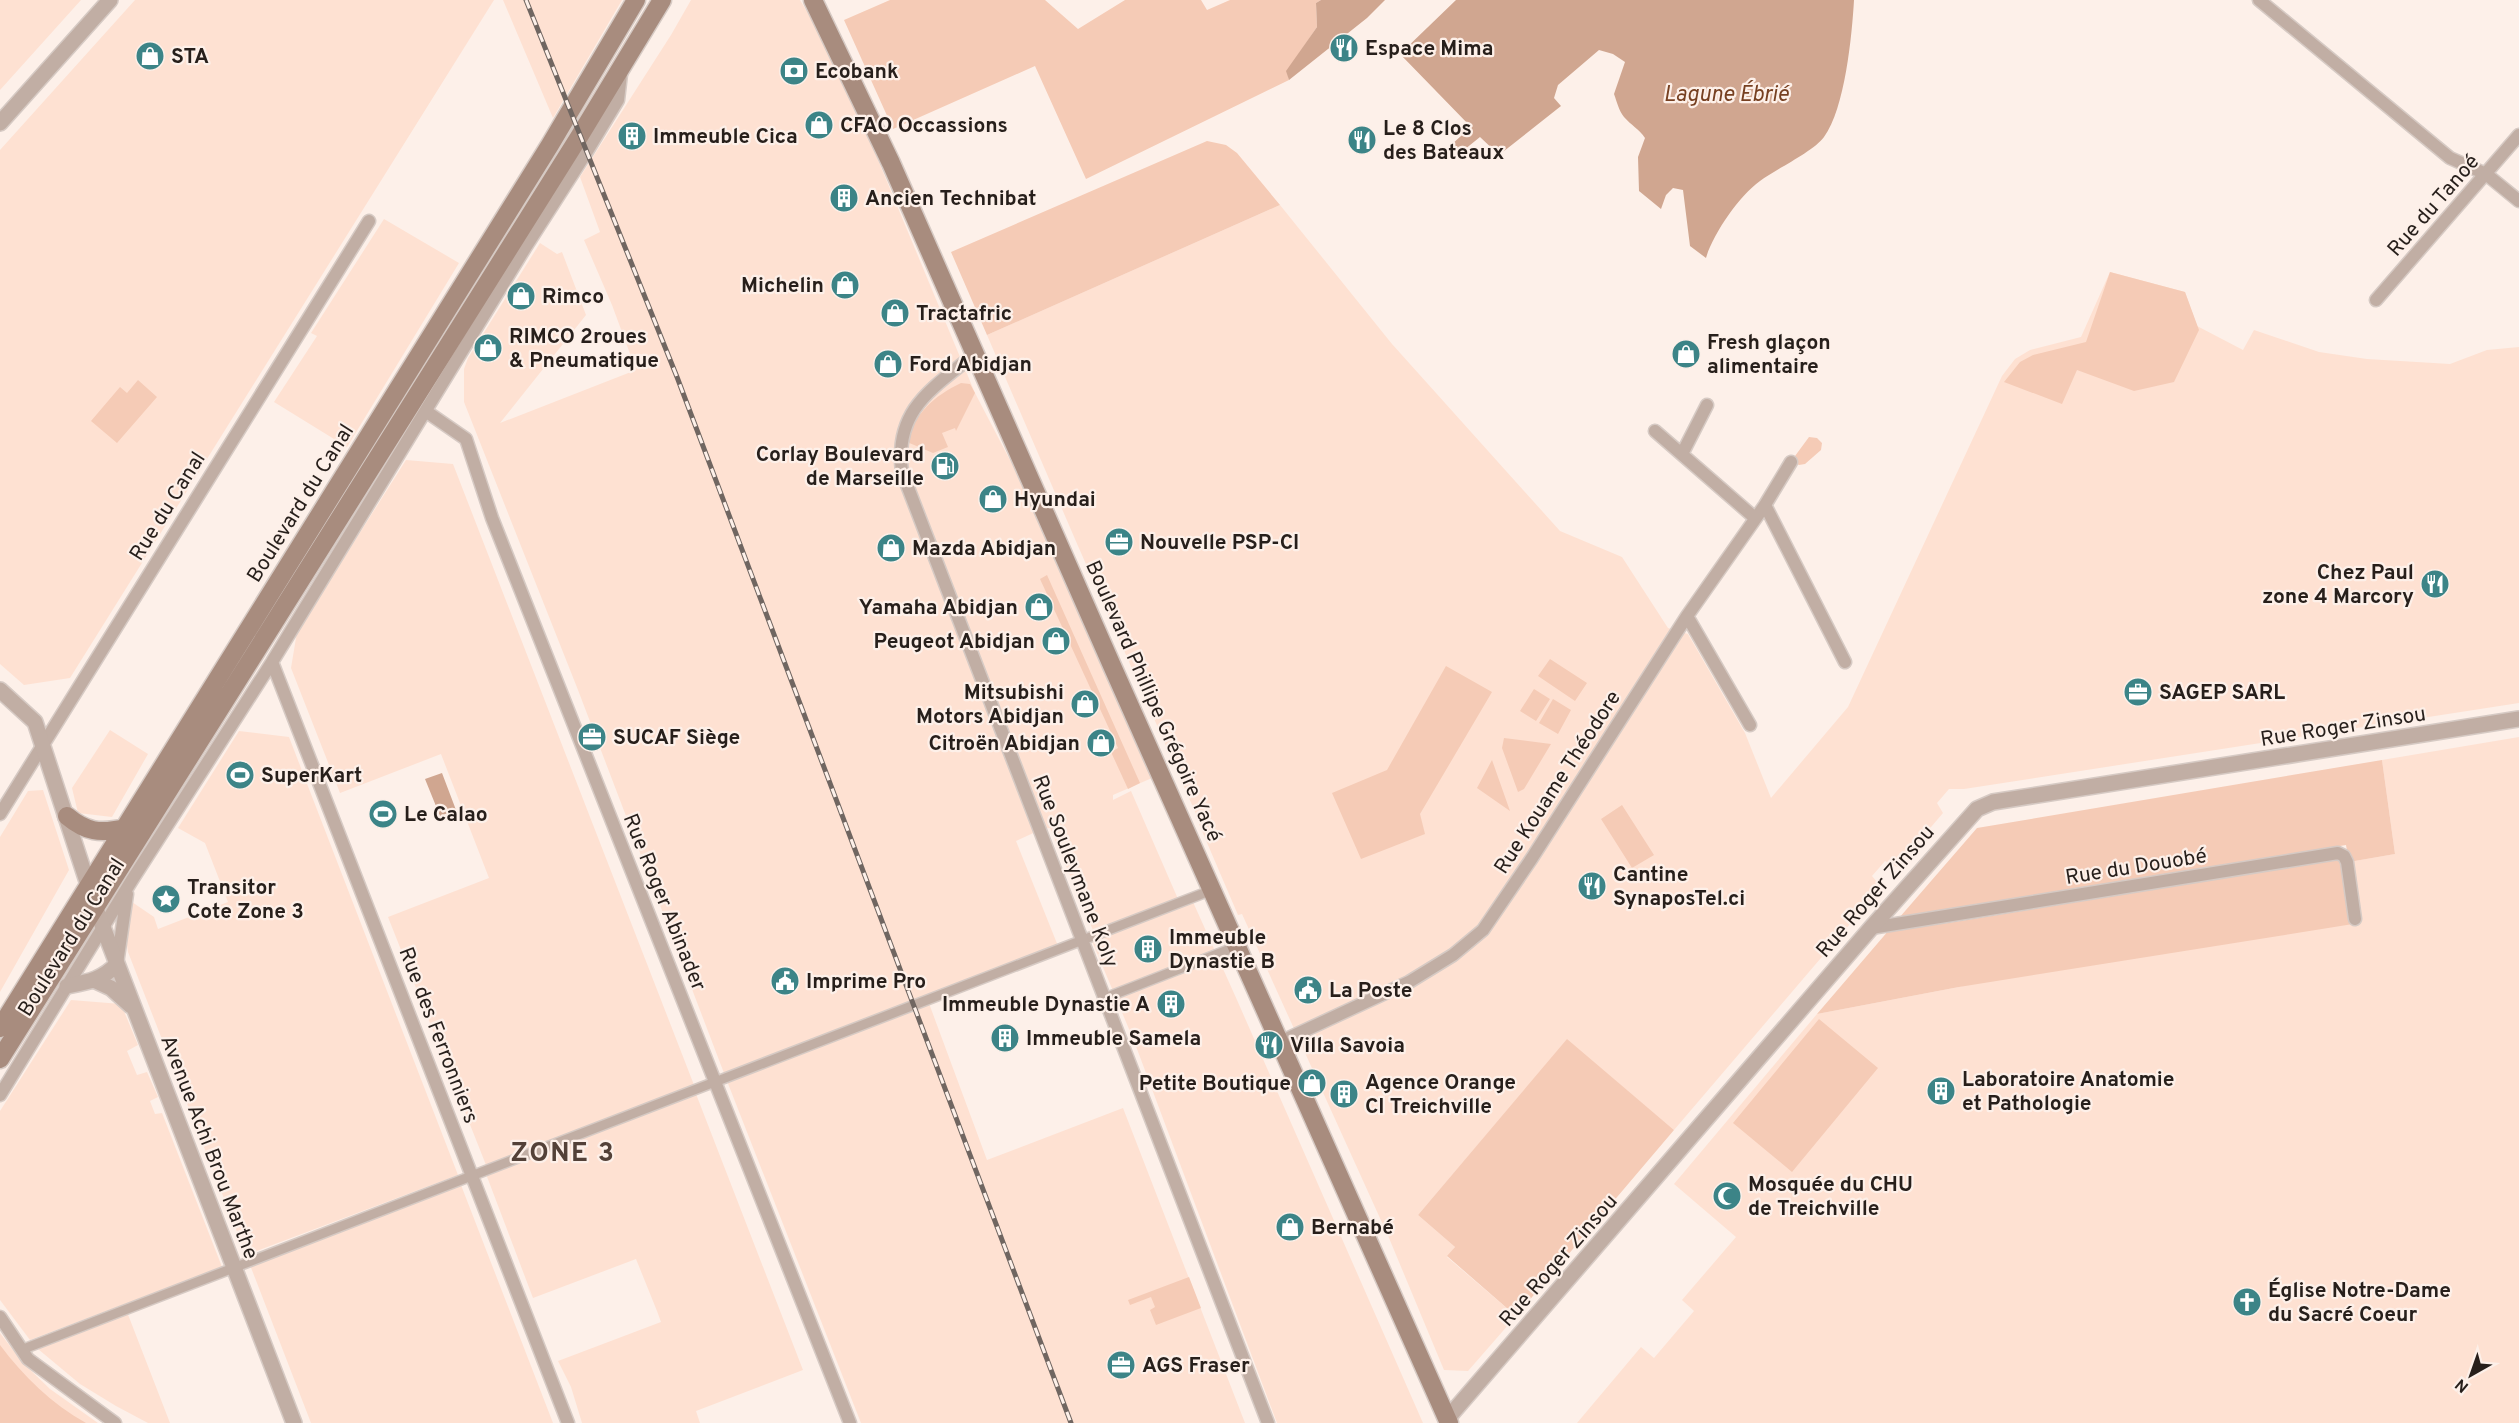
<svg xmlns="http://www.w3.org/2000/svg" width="2519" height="1423" viewBox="0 0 2519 1423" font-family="Overpass,sans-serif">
<rect width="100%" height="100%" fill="#fdf0e9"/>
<path fill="#fee1d2" d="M0,0h81l-81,90z
M135,0h359l-424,678 -46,7 -24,-21v-514z
M503,0h119l-69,118z
M691,0h109l11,18 35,65 129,310 37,71 140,314 -39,17v5l18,-9 47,108 -83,36 -45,-107 -8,1 -26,12 42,105 -131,52 60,162 136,-52 122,315h-384l-134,-342 -149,-391 -114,-288v-33l4,-11 72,-115 17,11 5,-2 24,63 -86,108 136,-53 -24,-65 -28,-65 16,-8 -20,-55 91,-142z
M1280,205l112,139 168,187 62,26 46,71 20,6 57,99 26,65 77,-91 154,-331 13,-17 15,-9 51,-13 29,-65 75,20 12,34 46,24 11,-20 65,22 48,7 83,5 37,-14 32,-3v356l-555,86h-15l-12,14 6,10 -46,54 -12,-6 -6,7 -7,8 5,6 2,8 -205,240 -107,-90 -149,175 37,32 -8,10 69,59 -48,55 -24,-1 -55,-132 -147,-324 -4,1 -39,-91 1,-1 -122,-277 -91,-211z
M384,219l75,44 -112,184 -73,-45 43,-66 -6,-3z
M406,460l47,4 241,621 -208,80 -98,-248 101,-39 -48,-124 -101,39 -49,-125 6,-36z
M110,730l38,24 -36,63 -34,-4 -6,-25z
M239,731l50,6 169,438 -212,80 -118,-303 -2,-13 6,-37 22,15 4,12 70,-27 -23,-59 -27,-15z
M2519,737v686h-942l64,-76 13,11 40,-47 -12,-11 54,-63 -62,-53 143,-170 142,-27 390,-125 46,-8 -13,-94z
M43,790l26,80 -69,122v-155l28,-46z
M1193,902l44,98 186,423h-146l-143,-382 -42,-100z
M71,1000l50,4 17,41 -11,6 10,24 10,-3 11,25 -8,4 5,13 7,-1 60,154 -192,73 -30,-40v-189z
M696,1094l107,276 -107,41 4,12h-118l-11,-36 -13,-26 103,-39 -4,-11 -21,-52 -103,39 -47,-124z
M461,1185l92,238h-242l-61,-158z
M127,1312l43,111h-22l-32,-17 -36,-22 -42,-35z
M0,1333l23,30 27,26 48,34h-98z"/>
<path fill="#f5cbb6" d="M890,0h155l33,29 47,-29h76l6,10 23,-10h91l-5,3 1,24 -30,44 2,9 -203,99 -51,-113 -142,63 -49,-109z
M1207,141l19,4 11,8 43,52 -293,130 -36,-83z
M2110,272l75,20 14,38 -25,52 -40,9 -57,-21 -15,34 -58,-22 16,-20 13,-7 53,-13z
M138,380l19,17 -40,46 -26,-22 29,-34 7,6z
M961,383l9,1 5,9 -19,38 -1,-3 -13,5 6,14 -15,6 -26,-11c8,-29 27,-46 54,-59z
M1809,437l8,1 5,5 -1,7 -16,14 -6,1 -4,-2v-7z
M1047,575l93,208 -12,6 -17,-37 7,-4 -78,-169z
M1550,659l37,24 -12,18 -37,-25z
M1446,666l46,26 -72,122 5,20 -64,25 -29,-66 55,-23z
M1534,689l16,10 -14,22 -16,-10z
M1553,699l18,11 -13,24 -19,-11z
M1504,738l47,6 -27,45 -6,3 -16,-44z
M1492,760l18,51 -33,-23z
M2382,760l13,94 -46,8 -3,-17 -447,73 78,-90z
M1622,805l32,50 -22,13 -31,-49z
M2342,859l11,65 -394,63 -142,27 72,-84 59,-7z
M1819,1019l59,49 -86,104 -59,-49z
M1567,1039l107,91 -158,186 -69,-60 8,-9 -37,-32z
M1189,1277l12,31 -45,17 -6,-15 5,-3 -4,-10 -21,8 -2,-5z
M0,1345c23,31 52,59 86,78h-86z"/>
<path fill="#d0a690" d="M1321,0h64l-18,18 -78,62 -3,-9 31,-44 -1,-24z
M1456,0h398c-2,35 -9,109 -30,137 -11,15 -48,32 -64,44 -21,15 -47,53 -54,77l-16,-12 -7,-56 -10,-2 -7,7 -5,14 -22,-18 -1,-34 7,-19c-6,-9 -14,-13 -21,-21 -5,-6 -7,-15 -10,-23l11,-32 -12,-8 -14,-4 -41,35 -4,13 7,8 -62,49 -19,-18 -21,17 -8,-9 20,-18 -71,-73z
M442,773l14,37 -16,6 -15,-37z"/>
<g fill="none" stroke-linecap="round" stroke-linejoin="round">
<g stroke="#d6cac4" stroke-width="12">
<path id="pedestrian" d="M1105,998l133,-52
M21,1350l1191,-460"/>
</g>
<g stroke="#d6cac4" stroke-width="15">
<path id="minor" d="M2259,0l191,158 36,16 33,27
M2376,300l143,-165
M976,353c-44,36 -82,56 -74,119l366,951
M427,412l39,27 26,79 358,905
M1655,431l100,87
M1682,454l25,-49
M1765,505l80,157
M1687,616l63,109
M272,662l296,761
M0,814l369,-593
M1871,928l467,-75 6,3 3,6 8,57
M117,964l10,-70
M1280,1042l129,-60 44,-27 30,-25 49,-72 155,-242 78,-111 26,-43
M0,1095l132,-215 140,-218 253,-414 61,-95 32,-53 3,-26
M0,1317l28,42 87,64"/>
</g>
<g stroke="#d6cac4" stroke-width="18">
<path id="tertiary" d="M0,123l110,-123
M0,690l35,32 61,187 198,514
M96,981l15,7 20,18
M67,986c21,-4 35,-6 50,-22
M1447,1419l424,-491 106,-119 16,-7 526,-83"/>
</g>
<g stroke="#d6cac4" stroke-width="21">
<path id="secondary" d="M813,0l78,163 222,505 336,755
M67,816c19,16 33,18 58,12
M0,1028l550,-883 86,-145
M0,1059l579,-922 83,-137"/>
</g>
<use href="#pedestrian" stroke="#c1aea4" stroke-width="9"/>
<use href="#minor" stroke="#c1aea4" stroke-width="12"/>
<use href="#tertiary" stroke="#c1aea4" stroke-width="15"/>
<use href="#secondary" stroke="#a88c7e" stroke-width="18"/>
<g stroke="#706661" stroke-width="5">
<path id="rail" d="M526,0l151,377 394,1046"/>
</g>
<use href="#rail" stroke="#fdf0e9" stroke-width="3" stroke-dasharray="9" stroke-linecap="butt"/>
</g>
<defs>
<g id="restaurant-disc" transform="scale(1.5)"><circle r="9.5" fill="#3c8487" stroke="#fdf0e9"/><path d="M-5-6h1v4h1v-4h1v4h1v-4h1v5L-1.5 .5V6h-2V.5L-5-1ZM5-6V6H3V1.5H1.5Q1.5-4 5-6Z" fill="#fff"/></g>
<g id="shop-disc" transform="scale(1.5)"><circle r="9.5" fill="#3c8487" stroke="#fdf0e9"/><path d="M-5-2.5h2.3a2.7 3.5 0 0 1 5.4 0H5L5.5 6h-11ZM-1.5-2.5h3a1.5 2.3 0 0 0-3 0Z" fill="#fff"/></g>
<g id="bank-disc" transform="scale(1.5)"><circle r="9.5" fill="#3c8487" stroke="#fdf0e9"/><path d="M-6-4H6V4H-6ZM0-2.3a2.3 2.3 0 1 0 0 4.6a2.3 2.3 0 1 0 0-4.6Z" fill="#fff"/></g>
<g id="building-disc" transform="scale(1.5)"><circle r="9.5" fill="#3c8487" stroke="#fdf0e9"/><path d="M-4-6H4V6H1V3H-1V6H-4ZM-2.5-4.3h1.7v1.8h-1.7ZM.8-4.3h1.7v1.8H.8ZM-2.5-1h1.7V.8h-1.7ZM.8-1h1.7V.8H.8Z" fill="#fff"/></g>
<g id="fuel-disc" transform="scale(1.5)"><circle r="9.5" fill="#3c8487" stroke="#fdf0e9"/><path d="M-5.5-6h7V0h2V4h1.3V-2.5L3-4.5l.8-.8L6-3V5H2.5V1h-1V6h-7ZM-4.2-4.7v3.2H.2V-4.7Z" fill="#fff"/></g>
<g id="office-disc" transform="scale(1.5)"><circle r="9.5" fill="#3c8487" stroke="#fdf0e9"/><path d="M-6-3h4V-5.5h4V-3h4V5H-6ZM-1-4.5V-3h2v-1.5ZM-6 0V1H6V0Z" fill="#fff"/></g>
<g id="stadium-disc" transform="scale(1.5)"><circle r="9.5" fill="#3c8487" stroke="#fdf0e9"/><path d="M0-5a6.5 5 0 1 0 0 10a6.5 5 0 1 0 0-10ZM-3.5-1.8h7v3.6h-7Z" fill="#fff"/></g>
<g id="sight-disc" transform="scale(1.5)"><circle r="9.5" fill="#3c8487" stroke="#fdf0e9"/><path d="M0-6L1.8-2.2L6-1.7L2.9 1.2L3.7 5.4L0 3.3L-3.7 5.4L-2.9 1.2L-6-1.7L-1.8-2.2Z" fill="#fff"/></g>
<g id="civic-disc" transform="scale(1.5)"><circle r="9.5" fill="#3c8487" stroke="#fdf0e9"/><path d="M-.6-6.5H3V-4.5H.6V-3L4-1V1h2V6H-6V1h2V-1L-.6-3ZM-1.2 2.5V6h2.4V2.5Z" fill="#fff"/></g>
<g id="mosque-disc" transform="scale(1.5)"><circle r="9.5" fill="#3c8487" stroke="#fdf0e9"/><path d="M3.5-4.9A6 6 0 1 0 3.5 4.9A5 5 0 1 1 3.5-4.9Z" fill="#fff"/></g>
<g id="church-disc" transform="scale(1.5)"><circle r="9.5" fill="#3c8487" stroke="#fdf0e9"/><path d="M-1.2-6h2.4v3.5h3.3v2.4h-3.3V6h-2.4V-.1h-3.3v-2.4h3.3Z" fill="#fff"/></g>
</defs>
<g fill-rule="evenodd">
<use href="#restaurant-disc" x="1344" y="48"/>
<use href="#shop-disc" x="150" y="56"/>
<use href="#bank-disc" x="794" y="71"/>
<use href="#shop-disc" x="819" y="125"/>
<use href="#building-disc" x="632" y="136"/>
<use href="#restaurant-disc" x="1362" y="140"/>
<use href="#building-disc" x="844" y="198"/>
<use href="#shop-disc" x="845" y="285"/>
<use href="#shop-disc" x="521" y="296"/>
<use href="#shop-disc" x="895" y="313"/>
<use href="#shop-disc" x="488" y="348"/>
<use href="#shop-disc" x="1686" y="354"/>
<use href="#shop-disc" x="888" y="364"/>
<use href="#fuel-disc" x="945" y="466"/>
<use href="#shop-disc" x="993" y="499"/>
<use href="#office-disc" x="1119" y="542"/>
<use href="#shop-disc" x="891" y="548"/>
<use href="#restaurant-disc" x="2435" y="584"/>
<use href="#shop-disc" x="1039" y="607"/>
<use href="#shop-disc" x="1056" y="641"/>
<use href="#office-disc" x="2138" y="692"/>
<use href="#shop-disc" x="1085" y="704"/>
<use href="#office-disc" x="592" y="737"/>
<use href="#shop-disc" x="1101" y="743"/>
<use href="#stadium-disc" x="240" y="775"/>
<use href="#stadium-disc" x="383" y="814"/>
<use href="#restaurant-disc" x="1592" y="886"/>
<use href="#sight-disc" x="166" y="899"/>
<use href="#building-disc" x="1148" y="949"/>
<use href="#civic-disc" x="785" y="981"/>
<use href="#civic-disc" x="1308" y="990"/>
<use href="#building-disc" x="1171" y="1004"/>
<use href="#building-disc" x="1005" y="1038"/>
<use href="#restaurant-disc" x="1269" y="1045"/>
<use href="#shop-disc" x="1312" y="1083"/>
<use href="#building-disc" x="1941" y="1091"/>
<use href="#building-disc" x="1344" y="1094"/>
<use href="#mosque-disc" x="1727" y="1196"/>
<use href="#shop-disc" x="1290" y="1227"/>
<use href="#church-disc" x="2247" y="1302"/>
<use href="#office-disc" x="1121" y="1365"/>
</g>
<g text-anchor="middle" stroke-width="4.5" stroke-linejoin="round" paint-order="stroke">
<g font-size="21" font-weight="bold" fill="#271f1b" stroke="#fdf0e9" text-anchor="start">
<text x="1365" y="55">Espace Mima</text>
<text x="171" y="63">STA</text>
<text x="815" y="78">Ecobank</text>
<text x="840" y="132">CFAO Occassions</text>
<text x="1383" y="135">Le 8 Clos<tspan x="1383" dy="24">des Bateaux</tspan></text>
<text x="653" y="143">Immeuble Cica</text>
<text x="865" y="205">Ancien Technibat</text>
<text x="824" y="292" text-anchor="end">Michelin</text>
<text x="542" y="303">Rimco</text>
<text x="916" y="320">Tractafric</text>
<text x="509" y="343">RIMCO 2roues<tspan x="509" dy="24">&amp; Pneumatique</tspan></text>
<text x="1707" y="349">Fresh glaçon<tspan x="1707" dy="24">alimentaire</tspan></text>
<text x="909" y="371">Ford Abidjan</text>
<text x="924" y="461" text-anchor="end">Corlay Boulevard<tspan x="924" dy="24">de Marseille</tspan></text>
<text x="1014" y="506">Hyundai</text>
<text x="1140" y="549">Nouvelle PSP-CI</text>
<text x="912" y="555">Mazda Abidjan</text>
<text x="2414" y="579" text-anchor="end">Chez Paul<tspan x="2414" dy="24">zone 4 Marcory</tspan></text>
<text x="1018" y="614" text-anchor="end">Yamaha Abidjan</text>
<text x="1035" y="648" text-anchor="end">Peugeot Abidjan</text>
<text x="1064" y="699" text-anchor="end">Mitsubishi<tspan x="1064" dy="24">Motors Abidjan</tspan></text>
<text x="2159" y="699">SAGEP SARL</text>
<text x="613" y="744">SUCAF Siège</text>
<text x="1080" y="750" text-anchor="end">Citroën Abidjan</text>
<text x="261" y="782">SuperKart</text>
<text x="404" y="821">Le Calao</text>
<text x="1613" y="881">Cantine<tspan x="1613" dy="24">SynaposTel.ci</tspan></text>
<text x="187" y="894">Transitor<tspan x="187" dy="24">Cote Zone 3</tspan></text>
<text x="1169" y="944">Immeuble<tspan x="1169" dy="24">Dynastie B</tspan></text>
<text x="806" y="988">Imprime Pro</text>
<text x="1329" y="997">La Poste</text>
<text x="1150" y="1011" text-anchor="end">Immeuble Dynastie A</text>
<text x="1026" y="1045">Immeuble Samela</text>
<text x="1290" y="1052">Villa Savoia</text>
<text x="1962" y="1086">Laboratoire Anatomie<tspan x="1962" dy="24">et Pathologie</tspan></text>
<text x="1365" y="1089">Agence Orange<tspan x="1365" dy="24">CI Treichville</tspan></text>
<text x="1291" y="1090" text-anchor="end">Petite Boutique</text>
<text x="1748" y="1191">Mosquée du CHU<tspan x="1748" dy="24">de Treichville</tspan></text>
<text x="1311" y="1234">Bernabé</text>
<text x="2268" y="1297">Église Notre-Dame<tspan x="2268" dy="24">du Sacré Coeur</tspan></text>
<text x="1142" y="1372">AGS Fraser</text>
</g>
<g font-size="21" fill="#271f1b" stroke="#fdf0e9">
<text transform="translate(2433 205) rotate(-49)" y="7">Rue du Tanoé</text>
<text transform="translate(300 503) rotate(-58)" y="7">Boulevard du Canal</text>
<text transform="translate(167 506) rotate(-58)" y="7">Rue du Canal</text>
<text transform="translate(1154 701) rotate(66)" y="7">Boulevard Phillipe Grégoire Yacé</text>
<text transform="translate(2343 726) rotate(-9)" y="7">Rue Roger Zinsou</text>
<text transform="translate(1557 782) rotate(-57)" y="7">Rue Kouame Théodore</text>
<text transform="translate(2136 866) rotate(-9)" y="7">Rue du Douobé</text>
<text transform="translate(1076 871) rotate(69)" y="7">Rue Souleymane Koly</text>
<text transform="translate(1875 891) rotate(-49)" y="7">Rue Roger Zinsou</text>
<text transform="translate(665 902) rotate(68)" y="7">Rue Roger Abinader</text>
<text transform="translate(71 937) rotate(-58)" y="7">Boulevard du Canal</text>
<text transform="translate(439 1035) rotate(69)" y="7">Rue des Ferronniers</text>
<text transform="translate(210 1147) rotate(69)" y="7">Avenue Achi Brou Marthe</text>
<text transform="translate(1558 1260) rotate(-49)" y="7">Rue Roger Zinsou</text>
</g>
<g font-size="22" font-style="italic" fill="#774021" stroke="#fdf0e9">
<text x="1726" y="101">Lagune Ébrié</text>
</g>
<g font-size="27" font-weight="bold" letter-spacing="1.5" fill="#534138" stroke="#fdf0e9">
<text x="563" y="1161">ZONE 3</text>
</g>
</g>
<g transform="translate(2471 1375) rotate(220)" stroke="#fdf0e9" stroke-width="4.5" paint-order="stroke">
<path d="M0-4.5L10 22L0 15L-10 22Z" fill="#271f1b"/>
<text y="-9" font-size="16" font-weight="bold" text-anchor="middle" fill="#271f1b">N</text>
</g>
</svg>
